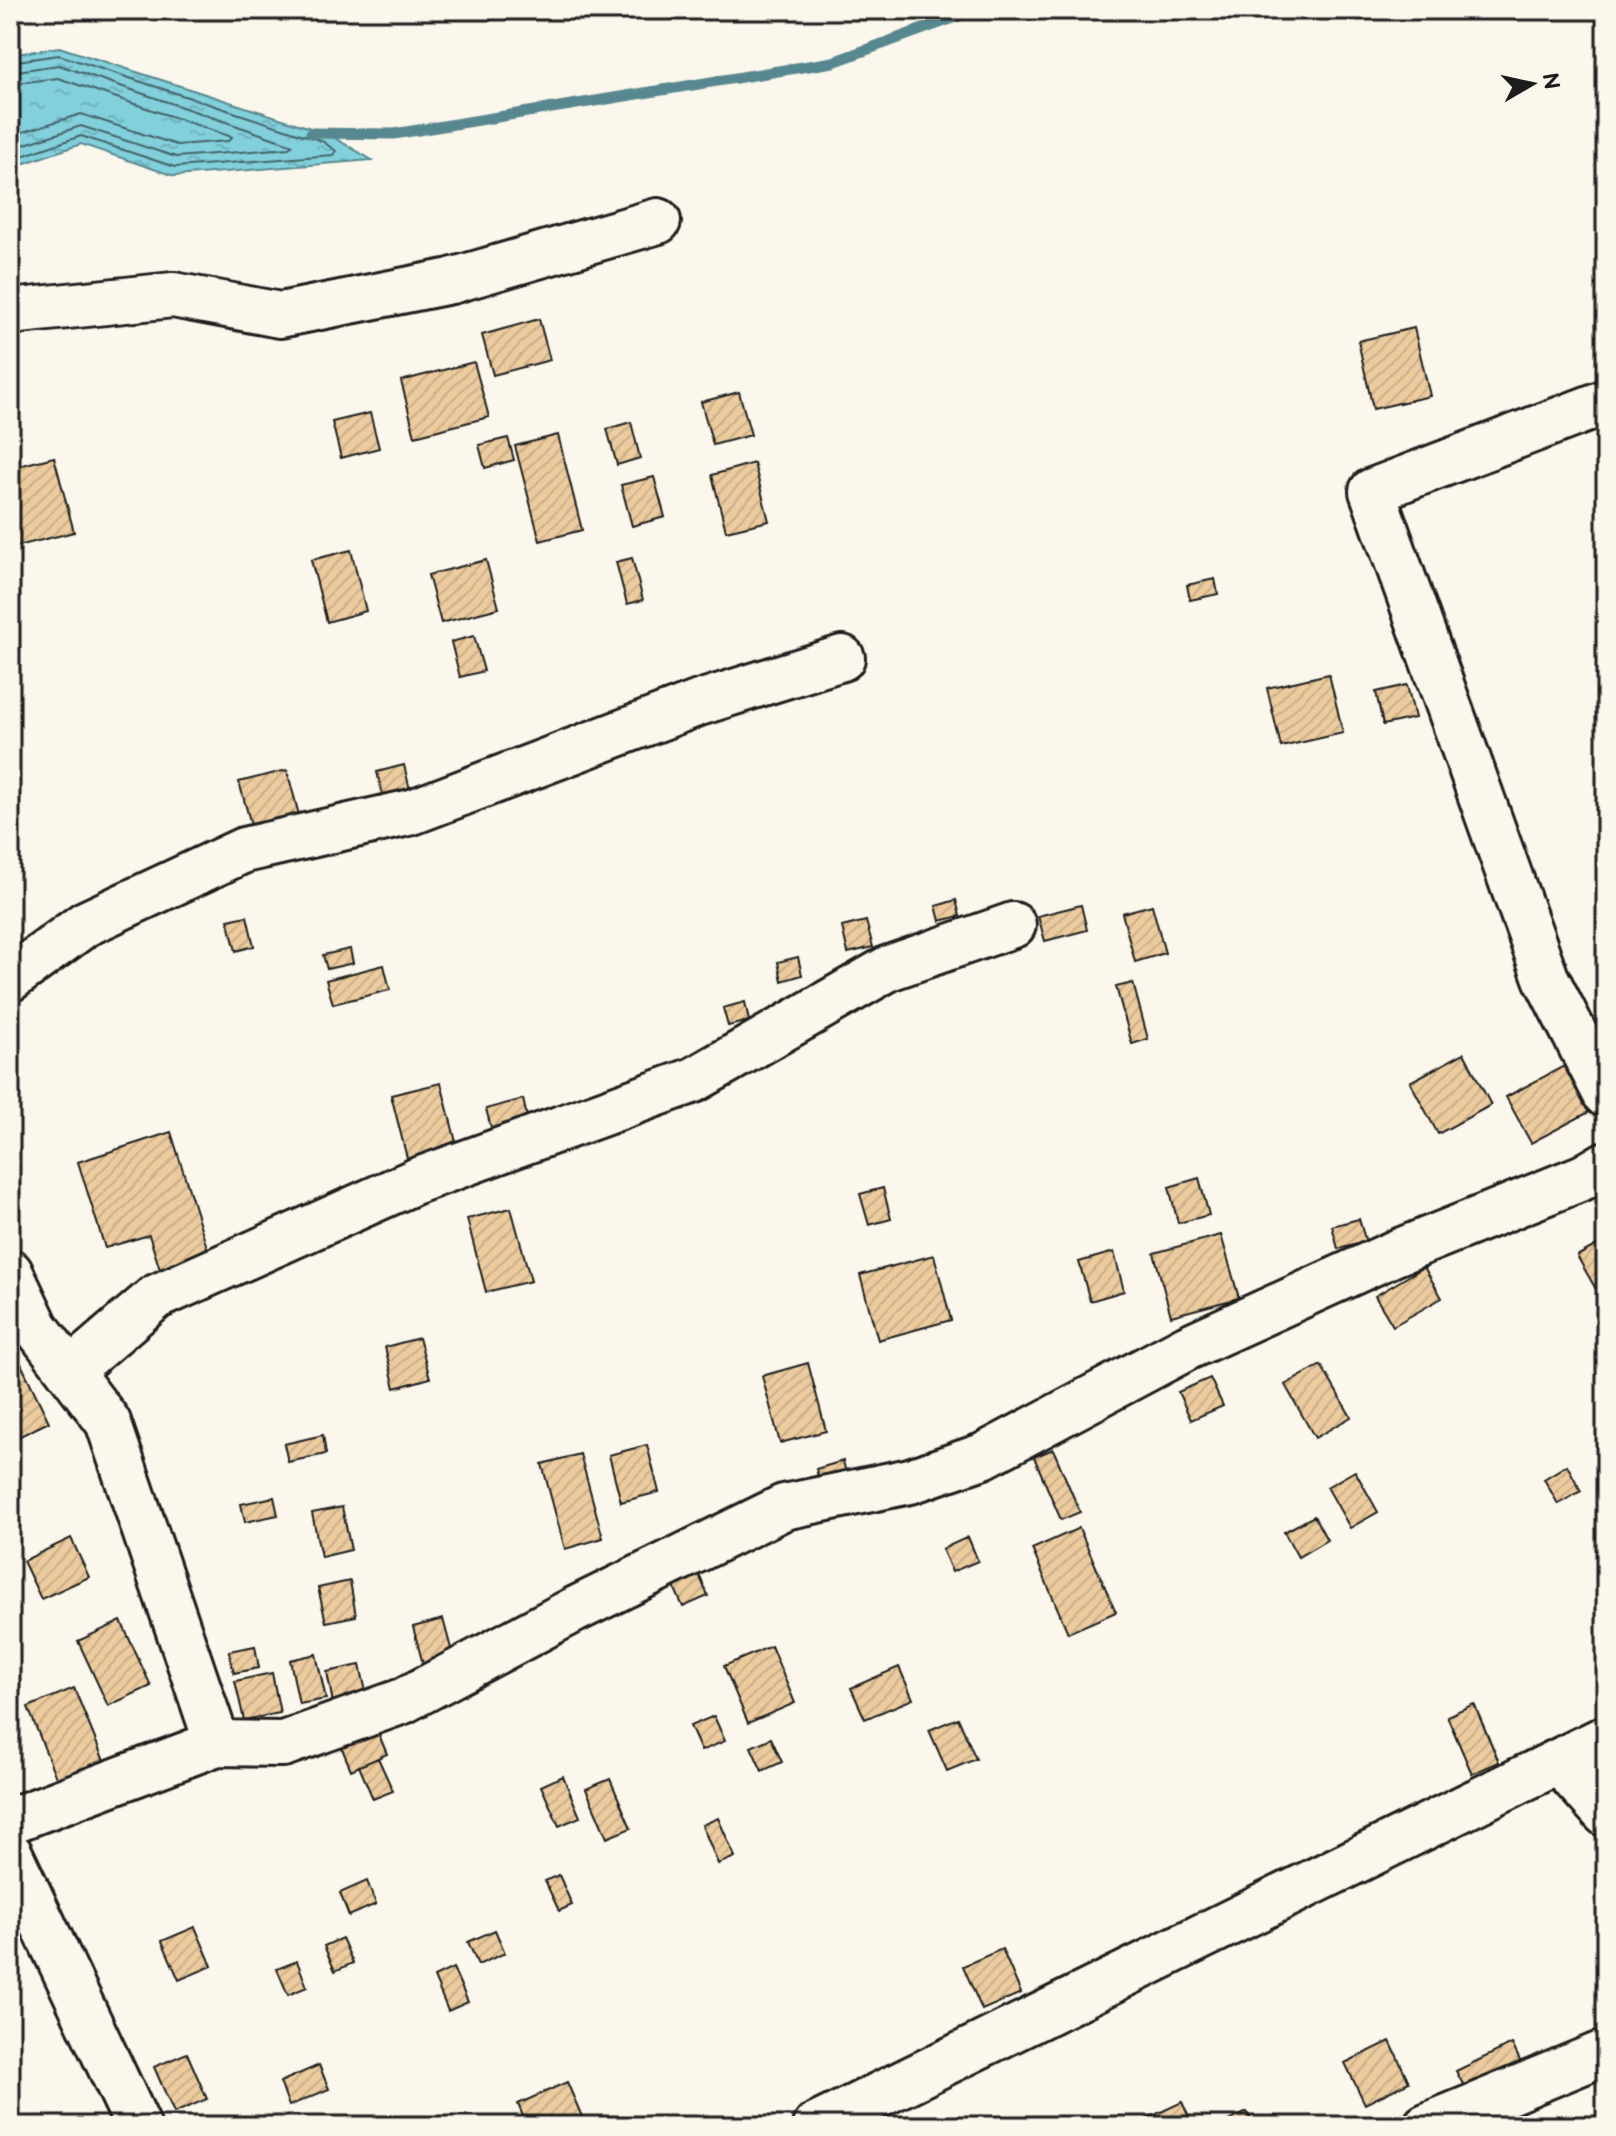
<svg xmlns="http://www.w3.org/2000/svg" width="1616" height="2136" viewBox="0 0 1616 2136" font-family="'Balsamiq Sans',sans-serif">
<defs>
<pattern id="water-ripples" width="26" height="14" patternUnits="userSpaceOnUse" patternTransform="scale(2)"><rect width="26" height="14" fill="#81d0dc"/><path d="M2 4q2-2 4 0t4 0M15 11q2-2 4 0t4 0" fill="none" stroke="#6fb2bc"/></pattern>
<pattern id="building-hatch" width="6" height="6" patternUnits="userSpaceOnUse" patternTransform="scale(2)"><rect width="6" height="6" fill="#eccc9e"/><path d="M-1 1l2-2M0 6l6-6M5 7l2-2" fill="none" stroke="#caaf88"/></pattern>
</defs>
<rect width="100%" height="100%" fill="#fbf7ec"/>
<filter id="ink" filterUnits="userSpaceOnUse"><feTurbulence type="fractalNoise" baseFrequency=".0125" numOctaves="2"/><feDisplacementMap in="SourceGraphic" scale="16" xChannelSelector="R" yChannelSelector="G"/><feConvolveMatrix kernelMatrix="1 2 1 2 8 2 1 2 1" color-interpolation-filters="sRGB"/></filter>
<g filter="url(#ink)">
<path fill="url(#water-ripples)" stroke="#59888f" stroke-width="2" d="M59,47l267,86 46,27 -198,16 -93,-32 -71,24v-113z"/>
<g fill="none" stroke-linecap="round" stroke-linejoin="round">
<path stroke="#446469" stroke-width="2" d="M10,62l49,-7 263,86 14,10 -3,4 -158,12 -94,-31 -71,24
M10,72l49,-7 234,80 -4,3 -113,9 -95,-31 -71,23
M10,84l48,-6 174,59 -4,4 -51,4 -96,-31 -71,22"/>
<path stroke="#59888f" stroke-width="11" d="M311,133l83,1 439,-72 142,-52"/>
</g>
<path fill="url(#building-hatch)" stroke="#1c1c1c" stroke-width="2" d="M539,319l11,41 -57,15 -11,-40z
M1414,328l16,68 -57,13 -15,-68z
M474,362l15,55 -74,19 -14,-55z
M739,392l12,43 -38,10 -12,-43z
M370,413l9,35 -38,10 -9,-36z
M631,422l9,36 -23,7 -10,-36z
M558,435l24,95 -42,11 -25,-95z
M508,438l6,22 -29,8 -6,-23z
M54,457l20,75 -64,16v-80z
M754,463l15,58 -43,10 -14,-56z
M654,477l11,40 -33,9 -11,-41z
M351,550l15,61 -39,11 -16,-62z
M632,558l11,42 -16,4 -11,-42z
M486,560l13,48 -58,15 -13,-48z
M1215,579l3,15 -28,6 -3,-15z
M474,636l10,35 -24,6 -9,-35z
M1329,674l14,59 -62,14 -14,-59z
M1407,685l8,33 -32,7 -7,-33z
M404,765l7,29 -27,7 -7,-29z
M287,770l12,45 -47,13 -13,-46z
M956,900l4,16 -20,5 -4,-15z
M1081,905l6,25 -42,11 -7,-25z
M1152,905l13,48 -30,9 -13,-49z
M247,916l7,30 -18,5 -8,-31z
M866,921l7,26 -25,6 -6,-26z
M350,949l3,14 -26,6 -4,-14z
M798,957l4,18 -20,6 -4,-19z
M384,965l6,25 -57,14 -7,-24z
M1133,983l15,56 -16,5 -16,-57z
M745,1002l4,19 -21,5 -5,-18z
M1464,1053l27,52 -53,29 -28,-52z
M1564,1066l25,46 -58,31 -25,-46z
M441,1083l18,71 -50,12 -18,-71z
M523,1099l6,27 -36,9 -7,-26z
M171,1132l39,125 -49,16 -12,-38 -44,13 -27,-86z
M1199,1178l10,37 -31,8 -9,-36z
M883,1188l8,31 -22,6 -9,-31z
M511,1208l20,73 -45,11 -19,-73z
M1359,1219l7,23 -28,7 -6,-23z
M1221,1235l18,63 -68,18 -17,-63z
M1606,1240v65h-1l-28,-49z
M1114,1252l10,39 -34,10 -11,-39z
M934,1255l17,65 -73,20 -18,-65z
M1424,1267l18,31 -49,28 -18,-30z
M419,1338l11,40 -35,10 -10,-41z
M10,1341l39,81 -39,19z
M808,1363l18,68 -46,12 -18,-67z
M1321,1365l30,52 -36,21 -30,-53z
M1210,1378l13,28 -32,14 -13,-28z
M323,1435l3,19 -38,8 -4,-18z
M647,1445l12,47 -38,10 -12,-47z
M1053,1449l27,63 -19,8 -27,-63z
M580,1454l23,84 -38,11 -23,-85z
M843,1461l5,20 -27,8 -5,-20z
M1567,1465l14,26 -23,13 -14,-25z
M1355,1471l23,41 -28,16 -23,-41z
M274,1497l4,18 -33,7 -4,-18z
M342,1507l9,43 -30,7 -9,-44z
M1314,1516l13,24 -29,17 -14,-25z
M1079,1528l37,84 -48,21 -36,-84z
M968,1537l10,24 -26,11 -10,-23z
M71,1538l18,39 -48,22 -18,-38z
M693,1560l15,36 -25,11 -16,-36z
M350,1581l6,35 -30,6 -8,-34z
M443,1619l10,37 -30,8 -10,-37z
M121,1621l30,65 -43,20 -30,-65z
M255,1646l4,22 -25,5 -5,-22z
M771,1646l24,57 -47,20 -24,-57z
M316,1654l10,45 -27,5 -9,-44z
M360,1665l7,31 -34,7 -6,-31z
M899,1667l14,32 -48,20 -14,-31z
M272,1673l8,40 -36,7 -9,-39z
M74,1688l30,73 -47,19 -29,-73z
M1474,1704l25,58 -27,12 -25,-58z
M714,1716l11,25 -24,10 -11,-25z
M958,1718l18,41 -29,12 -18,-41z
M374,1723l13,31 -36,16 -13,-31z
M771,1738l11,24 -20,9 -11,-24z
M378,1758l15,33 -20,8 -14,-33z
M563,1776l17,41 -21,9 -18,-40z
M610,1779l21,49 -24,10 -21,-49z
M718,1818l17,39 -17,7 -16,-39z
M559,1875l13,30 -13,6 -14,-30z
M367,1881l9,23 -27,12 -9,-23z
M195,1927l17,39 -33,14 -17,-39z
M495,1930l10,23 -27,12 -10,-23z
M342,1938l11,25 -18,8 -11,-25z
M1002,1949l19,44 -39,17 -19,-44z
M297,1961l10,26 -19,8 -11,-26z
M453,1968l15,34 -20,9 -14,-34z
M1390,2041l19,41 -44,22 -20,-41z
M1512,2044l10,21 -55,27 -11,-21z
M187,2053l20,46 -33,14 -20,-46z
M319,2065l10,24 -40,17 -9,-24z
M567,2082l19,44h-59l-9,-22z
M1182,2102l11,24h-62z
M1247,2112l7,14h-36z
M1012,2119l2,7h-20z"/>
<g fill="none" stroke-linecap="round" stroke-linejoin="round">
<g stroke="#1c1c1c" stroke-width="50">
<path id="minor" d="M10,312l163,-17 107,20 171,-34 207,-60
M1606,402l-234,89 174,487 60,117
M10,979l75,-55 159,-74 168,-38 287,-109 143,-45
M10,1272l26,55 72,95 109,321
M70,1371l86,-74 260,-116 278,-101 195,-112 124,-43
M1559,1762l47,52
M10,1821l207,-78 66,1 120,-43 171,-91 210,-103 126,-26 73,-25 205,-109 207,-94 189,-76 22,-13
M10,1854l128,272
M816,2126l790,-388
M1426,2126l180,-74"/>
</g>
<use href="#minor" stroke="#fbf7ec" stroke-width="44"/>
</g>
</g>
<rect width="1616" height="2136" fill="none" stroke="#fbf7ec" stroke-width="40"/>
<rect x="20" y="20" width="1576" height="2096" fill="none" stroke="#1c1c1c" stroke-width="3" filter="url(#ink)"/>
<g transform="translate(1532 84) rotate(81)" stroke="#fbf7ec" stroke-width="6" paint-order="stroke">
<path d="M0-6L14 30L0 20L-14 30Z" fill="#1c1c1c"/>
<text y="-12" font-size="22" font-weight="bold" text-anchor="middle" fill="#1c1c1c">N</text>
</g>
</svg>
